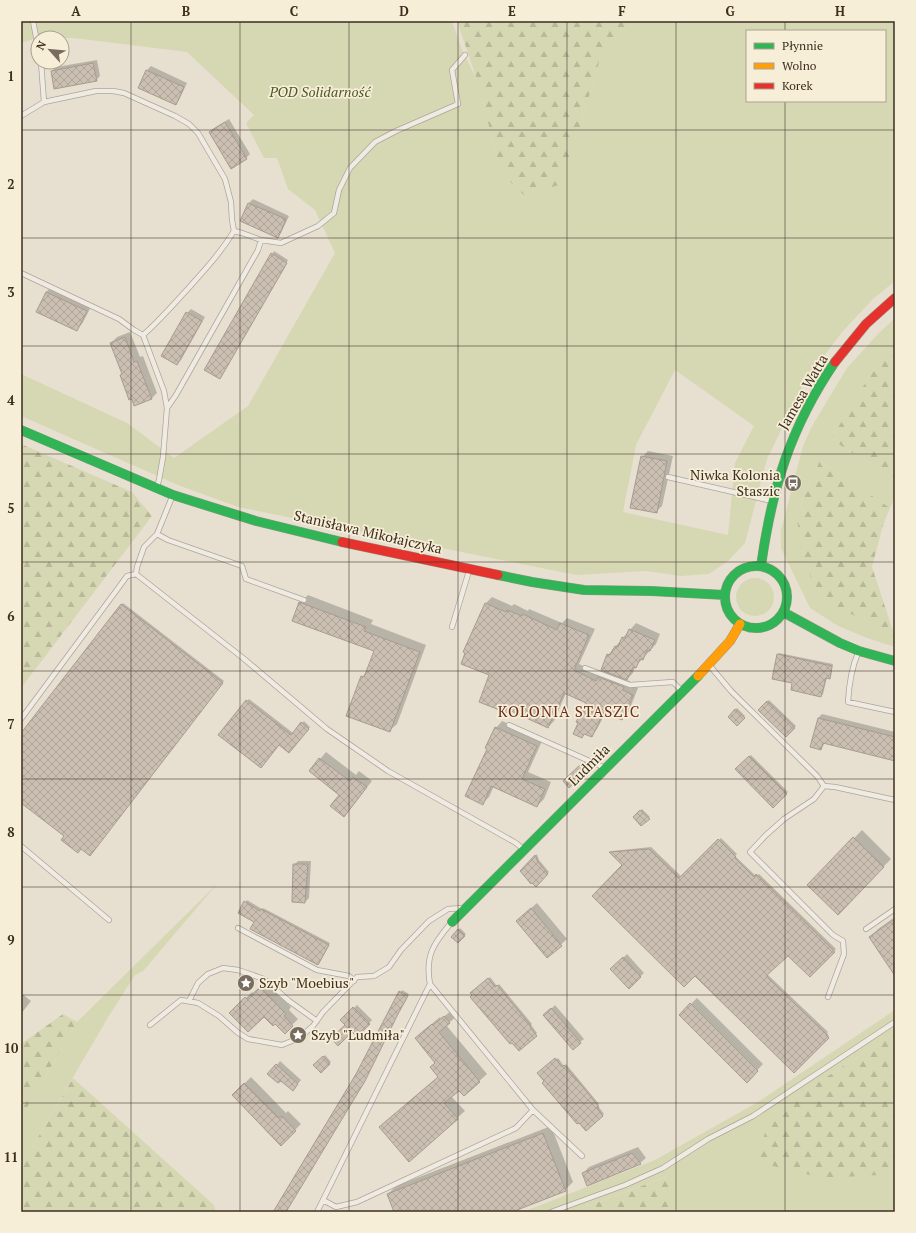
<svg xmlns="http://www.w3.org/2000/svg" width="916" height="1233" viewBox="0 0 916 1233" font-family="'PT Serif',serif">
<defs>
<pattern id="forest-firs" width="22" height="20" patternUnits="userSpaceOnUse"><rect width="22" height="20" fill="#d6d7b3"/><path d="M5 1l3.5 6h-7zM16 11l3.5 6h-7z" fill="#b9b99a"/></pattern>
<pattern id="building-cross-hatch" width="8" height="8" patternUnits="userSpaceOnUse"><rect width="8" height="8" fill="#cbbfb2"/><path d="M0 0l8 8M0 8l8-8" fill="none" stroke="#afa499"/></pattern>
</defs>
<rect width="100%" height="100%" fill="#e7e0d1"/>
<path fill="#d6d7b3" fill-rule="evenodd" d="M21,21h431l10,29 15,30 24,93 76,-36 23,-78 34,-38h261v260l-22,18 -31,33 -37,49 -38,78 -22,84 -17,18 -19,13 -28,2 -35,-5 -70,4 -338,-68 -60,-22 -157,-69v-42l106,49 47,35 74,-52 87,-153 -20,-43 -27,-21 -11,-31h-13l-18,-35 8,-8 -67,-63 -113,-14h-38l-15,5zM747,31h138v70h-138zM675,370l79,56 -19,37 -7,72 -105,-23 13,-67z
M895,318v32l-17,12 -47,77 64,42v17l-5,10 -70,-47 -13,25 -10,31 41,91 24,11 33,23v5l-28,-9 -29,-12 -28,-18 -29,-60v-18l22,-84 9,-20 35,-58 31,-34z
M736 597a19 19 0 1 1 38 0a19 19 0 1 1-38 0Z
M218,883l-75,88 -8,4 -25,39 -89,152v-48l56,-96z
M895,1010v22l-125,82 110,61 15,-6v43h-218l-12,-35 -94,35h-48l132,-52 103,-58z"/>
<path fill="url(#forest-firs)" d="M457,21h177l-34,38 -23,78 -18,48 -35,10 -23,-22 -24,-93z
M895,350v131l-64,-42 47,-77z
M21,444l111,48 20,24 -131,172z
M820,461l70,47 -7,17 -11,42 23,70v5l-33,-23 -24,-11 -17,-13 -10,-17 -11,-32 -3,-29 10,-31z
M63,1014l14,8 -56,96v-74z
M895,1032v137l-15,6 -58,3 -65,-16 13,-48z
M73,1078l141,127 2,7h-195v-46z
M666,1177l11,35h-106z"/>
<path fill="#0003" d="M97,60l3,16 -4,4 -44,-9 4,-4z
M151,66l36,17 -8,17 -3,4 -37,-16 8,-18z
M229,119l21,35 -4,4 -36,-26 4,-4z
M253,199l36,17 -8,17 -3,4 -37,-16 8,-18z
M274,251l14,9 -68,118 -14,-9z
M52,286l40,19 -10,19 -6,6 -39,-18 9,-20z
M191,309l14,8 -24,43 -4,4 -15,-9 25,-42z
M130,332l10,25 3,-1 14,37 -6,6 -30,-24 2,-2 -12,-30 6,-6z
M648,451l25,5 -11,50 -6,6 -14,-55z
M308,595l65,25 -2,4 55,21 -29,79 -8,7 -27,-54 5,-5 8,-21 -75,-48z
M492,597l20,9 2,-2 14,7 1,-2 33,14 5,-5 28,11 -16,35 22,11 4,-4 3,-16 28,-32 24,11 -4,10 -21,23 -2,6 -7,7 4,1 -2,3 10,4 -10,25 -6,6 -16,-7 -9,17 -6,7 -5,-3 -4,4 5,-34 -21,-10 -12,28 -6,6 -58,-53 -4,-71z
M123,603l101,78 -133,172 -25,-17 -45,-34v-67z
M779,653l54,11 -2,12 -2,1h-2l-4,17 -2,2 -28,-13 -15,-29z
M249,699l44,34 11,-12 6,6 -19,23 -12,-7 -32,-42z
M769,700l27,26 -10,10 -27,-26z
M737,708l8,8 -8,9 -8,-8z
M822,714l73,18v28l-70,-17 -4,6 -10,-2 7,-29z
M502,721l41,18 -15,33 23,10 -7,17 -7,7 -43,-20 -5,11 -7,7 6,-56 8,-20z
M326,752l30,23 3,-4 13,10 -23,29 -9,-16 -30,-23z
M751,755l37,37 -15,15 -37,-38z
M586,760l5,6 -22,21 -5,-6z
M642,809l8,8 -9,7 -7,-7z
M862,830l29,29 -53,54 -30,-28z
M721,838l16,16 -2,2 21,20 3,-2 77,75 -26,27 -22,-22 -21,20 61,58 -1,1 2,3 -35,36 -171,-207 -12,-13 1,-1 39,-4 31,30z
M537,854l2,6 10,12 -13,13 -15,-14z
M298,861h13l-2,37 -4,4 -12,-1 1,-36z
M247,900l15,9 1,-1 67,35 -11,20 -1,1 -63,-42 -16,-9z
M537,903l30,36 -20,18 -24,-42z
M895,917v57l-25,-37 8,-8z
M460,928l6,6 -8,8 -5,-5z
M627,954l17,19 -15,14 -17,-18z
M490,977l7,9 2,-2 33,40 -1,1 6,8 -18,16 -47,-56z
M266,982l25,25 -2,3 9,9 -13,13 -10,-9 -11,-8 -33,-2 21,-21 2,2z
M402,990l7,4 -124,218h-11l83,-137z
M21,993l10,8 -10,13z
M697,998l66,66 -16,17 -67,-66z
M357,1005l15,15 -15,16 -15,-16z
M555,1005l29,34 -4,3 -32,-30z
M452,1010l5,6 -11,9 41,49 -23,21 -5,-5 -8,6 14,15 -8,7 -69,2 51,-44 -3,-14 -13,-31 17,-14 1,2z
M325,1055l6,7 -10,10 -6,-7z
M558,1058l6,8 2,-2 33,40 -1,2 6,8 -18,16 -47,-57z
M280,1061l21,19 -5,6 -19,-21z
M251,1077l35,36 2,-2 13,13 -20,20 -48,-49z
M551,1126l22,56 -8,8 -56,22h-114l-7,-18 8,-8z
M638,1147l8,11 -6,5 -57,10 6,-6z"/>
<path fill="url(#building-cross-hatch)" stroke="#a89c90" d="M93,63l4,18 -43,8 -3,-18z
M146,70l38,17 -8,18 -38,-17z
M225,122l22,37 -16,10 -22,-37z
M248,203l38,16 -8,19 -38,-17z
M271,253l16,10 -67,116 -16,-9z
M46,292l41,19 -10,20 -41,-19z
M186,312l16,9 -25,44 -16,-9z
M125,337l9,25 3,-1 15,38 -18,7 -2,-7 -3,1 -9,-25 2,-1 -12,-31z
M641,456l26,5 -10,52 -27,-5z
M299,602l67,25 -2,4 56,21 -30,80 -44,-16 15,-40 3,1 10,-26 -82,-30z
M485,603l21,9 1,-2 15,6 1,-2 34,16 3,-7 29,12 -15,35 22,11 2,-4 26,10 -1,3 10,5 -11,25 -18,-8 -12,25 -8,-3 -2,4 -9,-4 5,-11 -2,-1 10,-19 -22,-10 -16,35 -39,-18 -2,3 -28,-11 10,-27 -28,-11 4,-11 -2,-1z
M121,604l102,79 -133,173 -9,-7 -3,4 -17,-13 3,-4 -43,-33v-70z
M629,629l26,11 -5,11 -3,-1 -4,10 -3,-1 -4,9 -3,-1 -6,13 -26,-10 6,-16 3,1 5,-9 3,1 4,-10 3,1z
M777,654l55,12 -2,13 -4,-1 -5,19 -30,-7 1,-7 -20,-4z
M246,700l45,35 10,-13 8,7 -20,24 -10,-8 -18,23 -43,-33z
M767,701l28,27 -9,9 -28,-27z
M735,709l10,9 -8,8 -9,-9z
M818,718l77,19v24l-72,-18 -2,7 -11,-3z
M495,727l42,19 -15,33 23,10 -8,18 -46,-21 -8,19 -18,-9 22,-47 -2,-1z
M749,756l38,38 -14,14 -38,-39z
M319,758l31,23 3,-4 14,10 -23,30 -14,-11 9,-11 -30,-24z
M582,763l6,7 -19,18 -6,-7z
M640,810l10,9 -9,7 -8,-9z
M853,837l31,30 -46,48 -31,-30z
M718,839l18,18 -1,1 19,19 2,-3 79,78 -25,25 -22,-21 -22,20 61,59h-1l3,3 -35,35 -99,-97 -11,11 -92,-91 30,-31 -13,-13 40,-3 30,29z
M535,855l3,7 10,12 -12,13 -4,-4 -1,1 -11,-13z
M293,864h15l-3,39 -13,-1z
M244,901l16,10 1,-2 68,36 -11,20 -68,-36 4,-7 -16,-9z
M531,908l31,38 -15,12 -31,-37z
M895,919v57l-26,-39z
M458,929l7,7 -7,7 -7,-6z
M623,957l18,20 -12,12 -19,-20z
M488,978l7,9 2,-2 34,41 -1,1 7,9 -18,15 -7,-8 -2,1 -40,-47 2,-2 -2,-2z
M260,987l26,27 -2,2 9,10 -8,8 -10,-10 -2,2 -9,-9 -16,15 -19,-19 16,-16 2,2z
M399,991l9,5 -10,18 -33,67 -79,131h-13l83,-138z
M690,1003l68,68 -11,12 -68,-68z
M353,1007l17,17 -13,13 -5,-5 -14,14 -7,-8 14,-13 -5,-5z
M551,1008l30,35 -8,7 -30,-35z
M444,1016l6,7 -11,9 41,50 -16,14 -5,-5 -15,12 14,16 -49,43 -30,-35 59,-50 -8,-10 5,-4 -20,-25 17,-14 1,1z
M323,1056l7,8 -9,9 -8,-8z
M555,1058l7,9 2,-2 23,27 12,15 -2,1 6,8 -17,15 -7,-8 -2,1 -35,-41 2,-2 -7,-8z
M276,1064l22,20 -5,7 -12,-10 -3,2 -11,-9z
M244,1083l35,35 3,-2 14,15 -15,15 -49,-51z
M543,1133l23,58 -54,21h-118l-7,-18z
M632,1153l9,11 -54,22 -5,-13z"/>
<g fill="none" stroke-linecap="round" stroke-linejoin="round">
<g stroke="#ada599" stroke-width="6">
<path id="lane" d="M33,21l5,26
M41,62l3,40 52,-11h17l11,2 51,23 14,8 9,9 27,46 6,23 1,18 2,11
M21,116l23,-14
M21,273l98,46 15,11 9,5c15,-13 28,-28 41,-42 18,-20 36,-39 50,-62l8,2 19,7 20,3 37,-17 16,-13 5,-23 11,-22 25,-26 21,-11 62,-27 -6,-34 13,-15
M143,335l21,56 3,17 -4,49 -4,23 -2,6
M167,408l9,-13 82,-145 3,-10
M668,477l104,24
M172,497l-15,37 -13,13 -7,20 -1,7 107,84 84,71 61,42 128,72 7,6
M157,534l11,6 74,26 4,13 58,21
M452,627l17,-56
M858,653c-7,16 -9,31 -10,49l47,10
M710,666l21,25 86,85 7,10 -10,13 -30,20 -18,16 -16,17 83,83 10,6 1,13 -16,43
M585,668l45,17 43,-3 8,8
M21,719l98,-132 8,-11 9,-2
M509,725l96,43
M824,786l11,1 60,13
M21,846l88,74
M451,923c-18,21 -26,33 -21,61l103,126 49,46
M238,928l79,42 32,6 5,5
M866,929l29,-20
M189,1001l9,-18 10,-9 15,-6 15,2 26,9 25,22 28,20
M150,1025l31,-25 17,3 21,13 18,16 11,7 34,6 17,-7 14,-12 10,-14 34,-35 17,-1 15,-9 12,-17 28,-29 19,-12 14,-1
M323,1200l13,7 21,-5 159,-74 17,-18
M317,1212l113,-228
M551,1212l74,-27 38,-17 45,-29 45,-23 142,-94"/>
</g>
<g stroke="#9c958a" stroke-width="10">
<path id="fast" d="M21,430l152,65 83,26 86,21
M761,566c11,-78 29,-138 74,-204
M725 597a31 31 0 1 1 62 0a31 31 0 1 1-62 0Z
M498,575l34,7 52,8 67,1 74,4
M783,612l57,31 19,8 36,10
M452,922l246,-246"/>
</g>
<g stroke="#9c958a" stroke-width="10">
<path id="slow" d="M698,676l32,-35 10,-17"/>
</g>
<g stroke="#9c958a" stroke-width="10">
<path id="jam" d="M835,362l31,-38 29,-26
M342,542l156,33"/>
</g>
<use href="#lane" stroke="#efebe3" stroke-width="4.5"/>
<use href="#fast" stroke="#30b455" stroke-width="9"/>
<use href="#slow" stroke="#ff9f0a" stroke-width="9"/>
<use href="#jam" stroke="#e5322d" stroke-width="9"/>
</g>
<path fill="none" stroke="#3d2e20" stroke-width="1" stroke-opacity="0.55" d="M131,21v1191M240,21v1191M349,21v1191M458,21v1191M567,21v1191M676,21v1191M785,21v10M785,101v1111M21,130h874M21,238h874M21,346h874M21,454h874M21,562h874M21,671h874M21,779h874M21,887h874M21,995h874M21,1103h874"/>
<defs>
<g id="bus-disc" transform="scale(0.9)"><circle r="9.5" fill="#786c5e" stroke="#f7eed8"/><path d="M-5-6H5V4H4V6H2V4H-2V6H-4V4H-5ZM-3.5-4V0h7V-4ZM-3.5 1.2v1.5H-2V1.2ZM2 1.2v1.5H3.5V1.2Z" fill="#fff"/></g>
<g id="sight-disc" transform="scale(0.9)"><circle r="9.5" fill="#786c5e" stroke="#f7eed8"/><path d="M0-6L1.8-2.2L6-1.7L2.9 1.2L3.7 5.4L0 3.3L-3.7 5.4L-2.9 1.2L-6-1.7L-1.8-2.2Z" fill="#fff"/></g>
</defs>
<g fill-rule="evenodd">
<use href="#bus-disc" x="793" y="483"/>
<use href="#sight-disc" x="246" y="983"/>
<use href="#sight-disc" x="298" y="1035"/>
</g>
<g text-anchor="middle" stroke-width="3.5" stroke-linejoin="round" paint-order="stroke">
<g font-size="14" font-style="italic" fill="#4d5a26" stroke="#f7eed8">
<text x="320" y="97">POD Solidarność</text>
</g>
<g font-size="14" fill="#3d2e20" stroke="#f7eed8">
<text transform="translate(803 392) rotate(-60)" y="5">Jamesa Watta</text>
<text transform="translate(368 532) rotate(13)" y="5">Stanisława Mikołajczyka</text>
<text transform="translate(589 765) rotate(-45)" y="5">Ludmiła</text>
</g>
<g font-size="14" fill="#3d2e20" stroke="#f7eed8" text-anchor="start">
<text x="780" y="480" text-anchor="end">Niwka Kolonia<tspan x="780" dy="16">Staszic</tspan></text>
<text x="259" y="988">Szyb "Moebius"</text>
<text x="311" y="1040">Szyb "Ludmiła"</text>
</g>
<g font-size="15" letter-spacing="1" fill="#6b2e1e" stroke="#f7eed8">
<text x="569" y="717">KOLONIA STASZIC</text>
</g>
</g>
<rect width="916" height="1233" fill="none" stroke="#f7eed8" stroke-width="44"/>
<rect x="746" y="30" width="140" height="72" fill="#f7eed8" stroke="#ada18e"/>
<rect x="754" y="43" width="20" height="6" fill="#30b455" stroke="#ada18e"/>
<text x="782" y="50" font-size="12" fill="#3d2e20">Płynnie</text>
<rect x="754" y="63" width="20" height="6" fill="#ff9f0a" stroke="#ada18e"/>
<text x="782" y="70" font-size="12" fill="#3d2e20">Wolno</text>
<rect x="754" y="83" width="20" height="6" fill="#e5322d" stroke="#ada18e"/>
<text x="782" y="90" font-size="12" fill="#3d2e20">Korek</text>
<g transform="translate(50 50) rotate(297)"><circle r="19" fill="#f7eed8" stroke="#ada18e"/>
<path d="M0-3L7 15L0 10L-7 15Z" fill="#786c5e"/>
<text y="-6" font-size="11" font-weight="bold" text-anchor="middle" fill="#3d2e20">N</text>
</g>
<rect x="22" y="22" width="872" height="1189" fill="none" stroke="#3d2e20" stroke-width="1.5"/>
<g font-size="13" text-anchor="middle" font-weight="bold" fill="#3d2e20">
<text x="76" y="16">A</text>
<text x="186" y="16">B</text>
<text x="294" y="16">C</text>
<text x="404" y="16">D</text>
<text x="512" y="16">E</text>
<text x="622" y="16">F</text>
<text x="730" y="16">G</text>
<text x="840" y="16">H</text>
<text x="11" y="81">1</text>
<text x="11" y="189">2</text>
<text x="11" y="297">3</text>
<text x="11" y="405">4</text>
<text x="11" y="513">5</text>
<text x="11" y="621">6</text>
<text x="11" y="729">7</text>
<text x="11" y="837">8</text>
<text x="11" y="945">9</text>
<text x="11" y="1053">10</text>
<text x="11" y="1162">11</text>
</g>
</svg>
